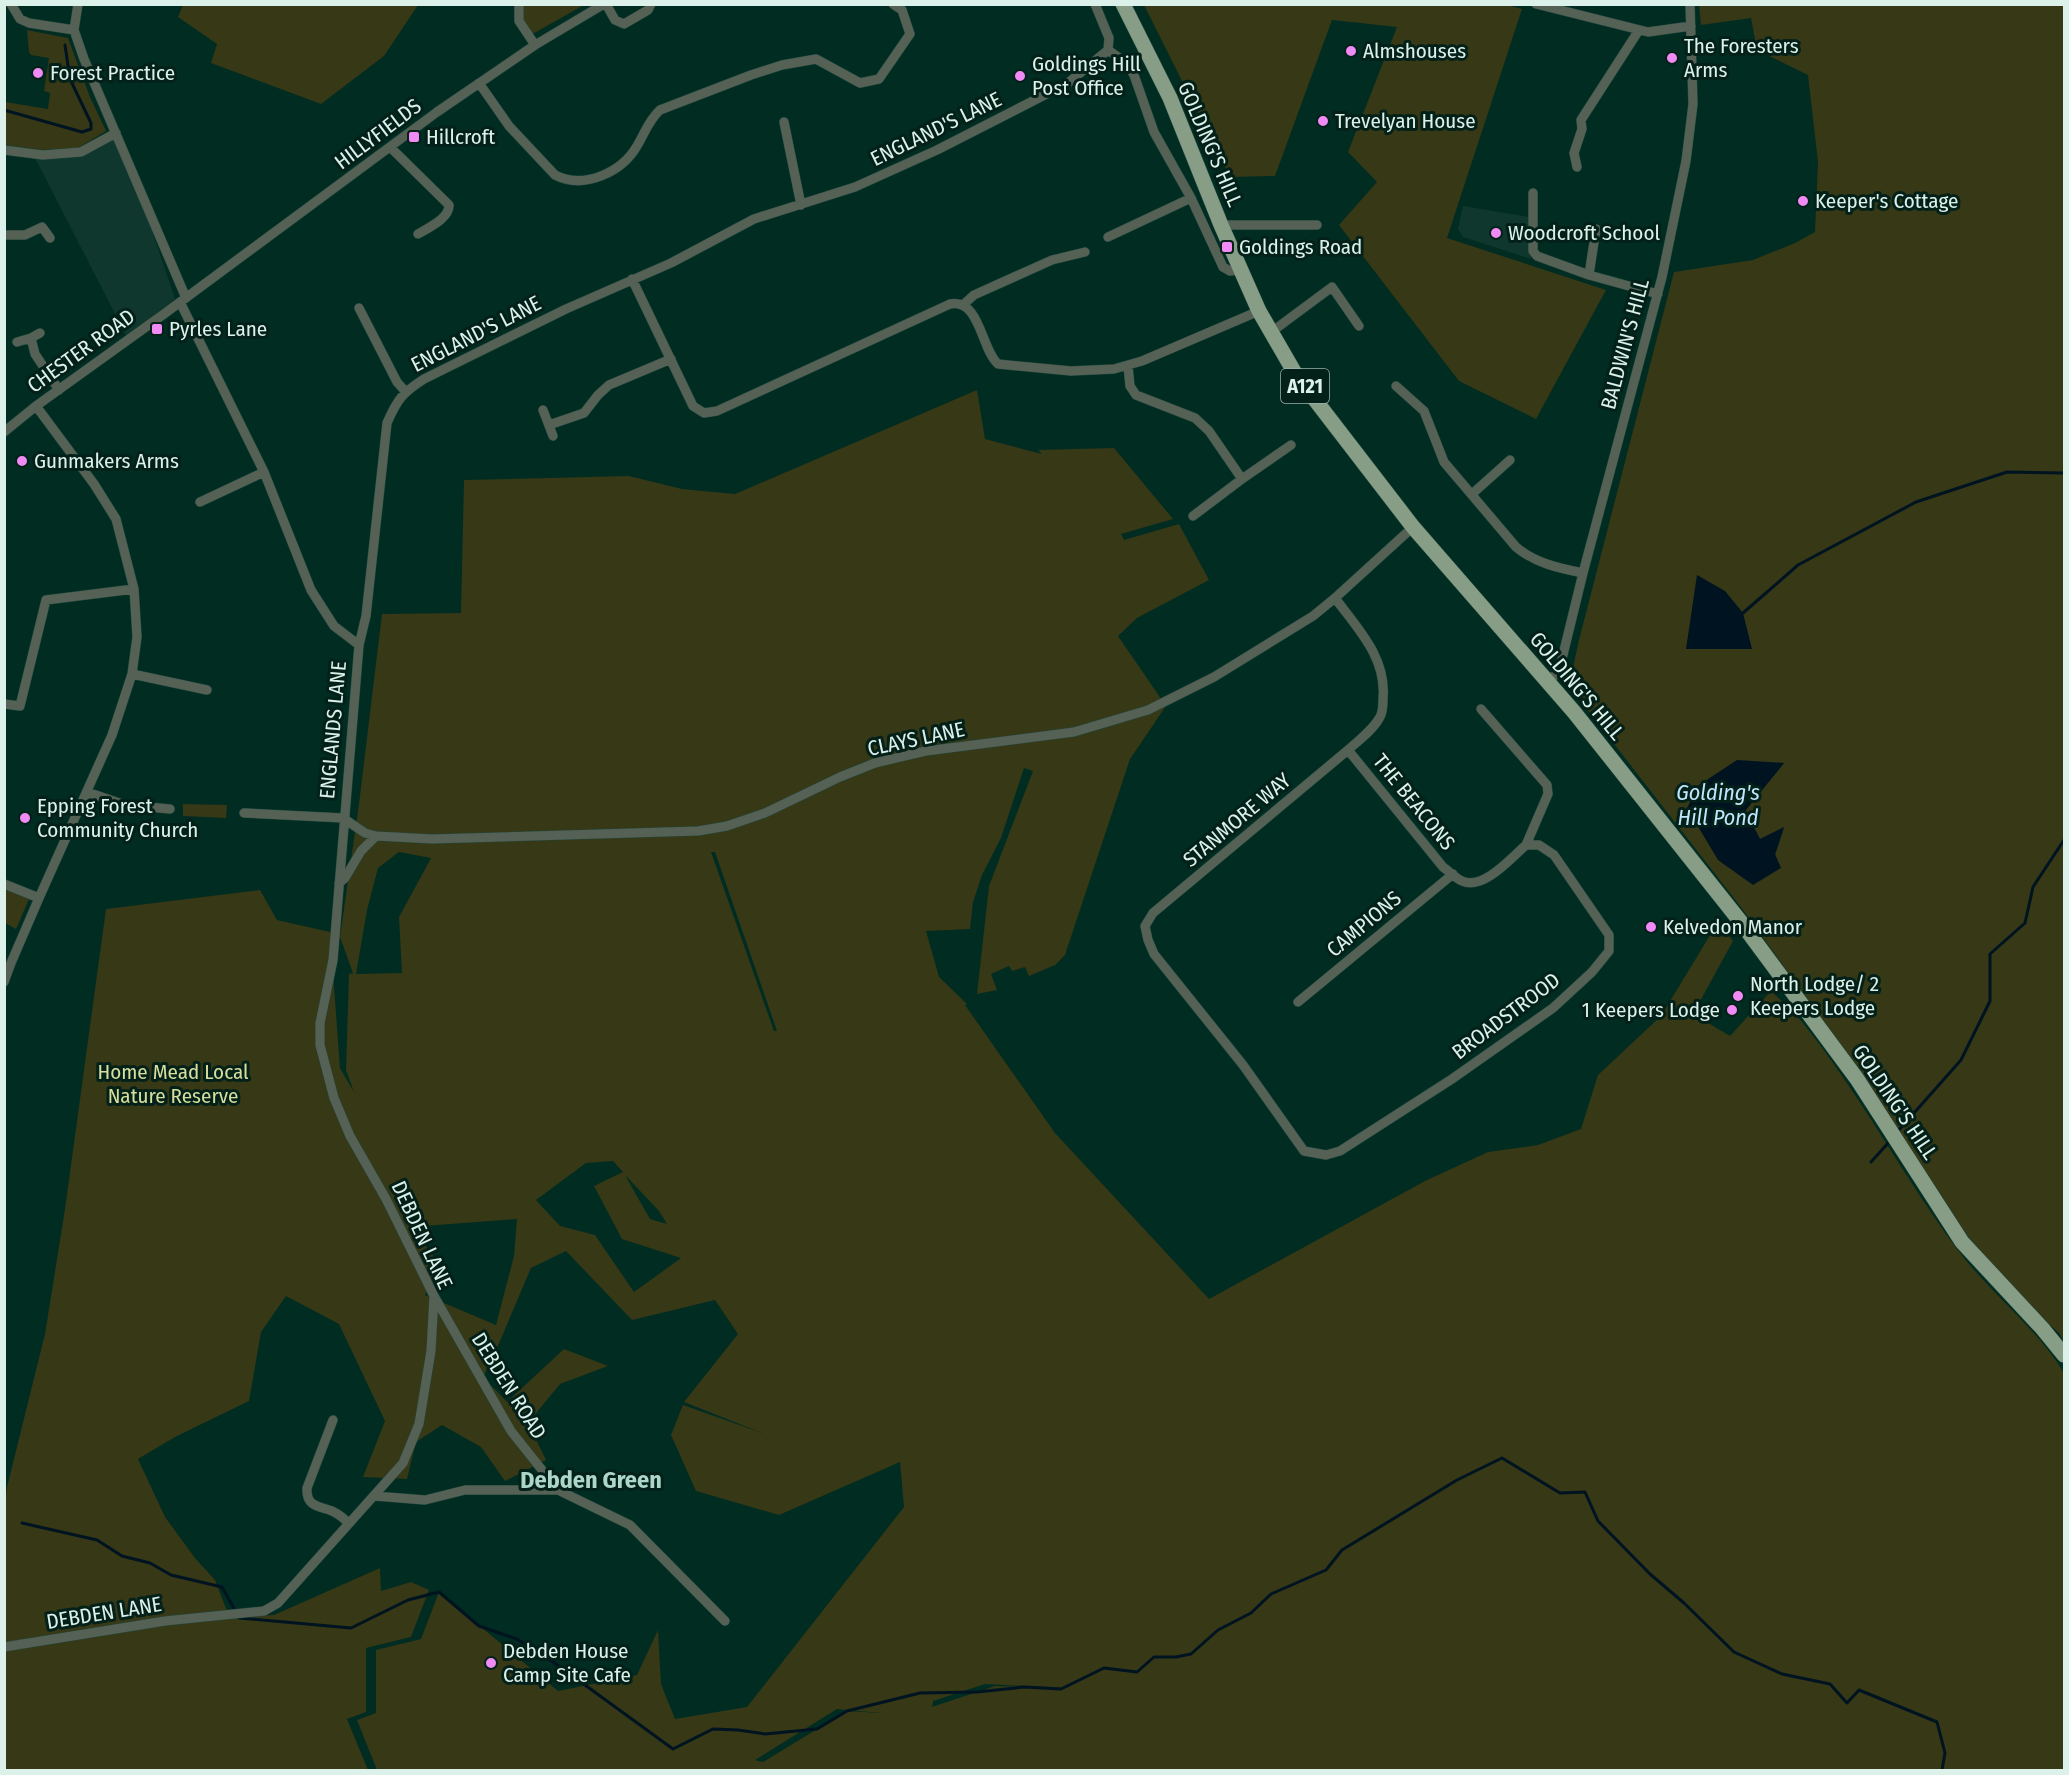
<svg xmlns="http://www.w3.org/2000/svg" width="2069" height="1775" viewBox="0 0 2069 1775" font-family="'Fira Sans Condensed',sans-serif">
<rect width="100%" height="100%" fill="#012c22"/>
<path fill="#0f372d" d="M116,133l15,35 44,131 -47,40 -95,-185 48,-2z
M1463,206l72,12 -4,41 -68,-22 -5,-8z"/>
<path fill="#363816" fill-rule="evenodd" d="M519,4l65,1 -55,31 -10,-15z
M1504,4l18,5 -75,229 159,52 -70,129 -77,-38 -120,-156 38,-43 -29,-30 49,-125 -65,-7 -57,156 -45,1 -86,-172z
M183,5v-1l235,1 -34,51 -63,48 -110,-41 6,-19 -39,-27z
M1699,5h365v1337l-5,-9 -36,-32 -69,-81 -93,-143 -68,-98 -53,-73 -171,-220 10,-46 95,-368 79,-12 42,-17 20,-11 3,-70 -10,-87 -51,-25 -6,-32 -50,7zM1784,763l-39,48 15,28 24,-11 -9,27 -76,-70z
M27,30l41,8 22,59 16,34 -28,17 -35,2 -38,-5v-43l43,7 2,-16 -6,-2 5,-33 -18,-3 -2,-3z
M977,390l8,49 57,15 -4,-4 76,-2 59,71 -52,15 3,6 55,-16 30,56 -72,38 -19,18 48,70 -36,53 -65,196 -10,10 -26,11 -4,-9 -13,4 -3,-5 -18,8 6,16 -20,4 12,-108 44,-115 -9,-3 -23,70 -19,37 -9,27 -3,27 -44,2 13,46 28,27 -2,1 90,128 154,166 216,-118 63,-29 50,-7 43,-16 17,-54 63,-59 57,-94 15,19 -40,73 37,22 41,-45c10,10 23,20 32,32 57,71 100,153 154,226 32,43 80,79 107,124v397h-1687l-20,-50 19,-7v-63l45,-11 18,-47 119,99 79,-16 21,-45 3,54 14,35 72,-12 157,-200 -4,-45 -121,53 -83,-24 -25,-56 12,-30 79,28 -78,-31 54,-68 -23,-34 -83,20 -66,-69 -35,17 -34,80 -14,29 24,25 57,-53 44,17 -48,18 -32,39 18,37 -41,21 -24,-34 -39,-22 -26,17 -9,37 -44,-2 22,-56 -46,-97 -53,-28 -25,36 -12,69 -74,36 -37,22 27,58 30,41 20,22 14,36 45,-1 106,-47 1,23 30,-9 18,8 -18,47 -45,11v64l-19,7 21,51h-363l-1,-258 3,-25 38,-153 20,-125 41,-300 154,-19 17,30 53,12 10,136 14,24 -8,-22 3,-96 4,-1 -13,-36 19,-133 23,-190 79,-1 3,-133 165,-4 53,13 53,5zM399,852l32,6 -32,59 3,56 -46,1 11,-64 11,-42zM711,852h4l62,179h-3zM613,1161l10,11 -29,14 28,53 59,19 -47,34 -39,-57 -35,-9 -24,-26 50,-37zM625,1175l34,36 8,13 -17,-5zM517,1219l-3,37 -18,69 -71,-30 17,-28 -31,-40zM985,1684l78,4 -68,-2 -63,21 1,-6zM837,1709l44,4 -34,-2 -84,51 -8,-2z
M183,804l44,1 -1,13 -43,-2z
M7,890l22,9 -13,30 -11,-6v-29z"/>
<path fill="#001320" d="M1697,575l28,16 18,22 9,36h-66z
M1737,760l47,3 -39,48 15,28 24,-12 -9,27 6,14 -28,17 -35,-25 -31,-52 12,-23z"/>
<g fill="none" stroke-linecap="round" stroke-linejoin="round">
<path stroke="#001320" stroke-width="3" d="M4,110l78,22 9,-3v-6l-21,-44 -5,-34
M1743,613l55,-48 118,-63 91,-30 57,1
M1898,1131l63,-71 29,-59v-47l35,-31 8,-36 31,-47
M1871,1162l19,-21
M22,1523l75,17 25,16 28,7 21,12 51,12 14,25
M239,1618l112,10 57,-28 31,-8 40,34 38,13 35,22 121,88 40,-20 25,1 27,4 52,-5 30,-18 73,-18 57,-1 47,-5 37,2 43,-21 33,4 17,-15h22l15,-3 27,-24 33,-17 20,-19 55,-24 16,-20 115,-70 45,-22 58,35 25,-1 13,29 52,53 34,29 50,49 48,22 48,10 17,19 12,-13 78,32 8,31 -3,17"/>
<g stroke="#20483e" stroke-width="10">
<path id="street" d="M11,4l9,15 9,4 45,7
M78,4l-4,26 10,29 102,239
M519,4v17l16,24
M606,4l9,16 9,4 24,-14 3,-6
M1095,4l14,34 -1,12 17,12 9,13 20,57 37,66 32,69 7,4 11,-1
M1536,4l112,28 43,-6
M479,83l30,43 46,49c29,15 67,-3 82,-29 8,-13 11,-25 23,-36l91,-35 31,-10 34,-6 44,24 19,-4 31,-45 -8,-24 -9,-6
M784,122l17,83
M390,147l59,58c1,13 -21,23 -31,29
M4,150l39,5 38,-3 35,-19
M1577,167l-3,-14 8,-24 -1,-9 58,-90
M1533,193v58l4,5 52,19 69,19
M1221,225h96
M4,235h21l17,-8 8,11
M1108,237l83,-39
M1589,275l7,-46
M632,279l61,127 11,7 13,-2 233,-107c30,-6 31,45 48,60l73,7 43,-2 28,-8 117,-50
M180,302l84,170 47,118 23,36 25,19
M964,304l10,-9 78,-35 33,-8
M359,308l38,74 8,9
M40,333l-9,5 4,16 24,36
M1270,333l62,-46 27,39
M17,342l14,-4
M1128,366l2,20 6,9 59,23 14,13 33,48
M1396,386l28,25 20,51 72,85c19,16 42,21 67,26
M543,410l10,26
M549,425l35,-12 14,-18 11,-10 62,-26
M4,432l32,-26 128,-92 273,-202 98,-67 69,-41
M1472,494l38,-34
M200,502l64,-30
M1193,516l49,-37 49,-34
M1335,598c23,31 52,60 48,101 0,6 0,13 -3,18 -7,13 -21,23 -32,33l-195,163 -8,13 3,14 6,14 89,111 61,86 22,4 14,-4 112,-72 101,-71 39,-36 17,-21v-16l-55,-80 -15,-10h-13c-15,13 -43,46 -64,36 -7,-3 -13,-10 -19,-14l-95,-117
M132,674l75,16
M1546,681l11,-7 3,-7 23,-94 79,-296 24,-116 7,-57 -3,-100
M4,704l16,2 26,-106 88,-11
M1481,709l66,76 1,9 -22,51
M87,792l38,13 45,4
M244,813l99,5 22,15 11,3 56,3 266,-8 29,-5 38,-13 75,-36 35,-14 51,-12 148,-19 74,-22 66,-33 99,-61 22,-18 78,-71
M339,883l6,-5 16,-27 15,-15
M4,884l35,14
M4,982l7,-19 28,-65 73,-163 20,-61 5,-37 -3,-48 -18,-70 -22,-35 -58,-78
M1298,1002l155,-128
M434,1296l77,135 47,59
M333,1420l-26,68c-1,19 12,18 25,23 6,3 12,7 16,12
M375,1496l50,4 40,-10h93l72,35 95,96
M4,1647l161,-26 99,-10 14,-8 125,-140 16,-39 12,-73 3,-55 -48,-97 -36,-63 -16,-38 -14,-53v-22l13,-63 26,-315 7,-29 21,-193c10,-23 15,-30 37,-44l142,-70 105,-46 83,-44 101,-32 82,-37 131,-67 40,-33"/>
</g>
<g stroke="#20483e" stroke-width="16">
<path id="primary" d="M1123,4l47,94 51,127 38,86 37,64 117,152 161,185 166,209 117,158 105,163 80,86 22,27"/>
</g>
<use href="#street" stroke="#566155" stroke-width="9"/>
<use href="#primary" stroke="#889d86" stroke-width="15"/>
</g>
<g fill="#f08bf5" stroke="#032119" stroke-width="2">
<circle cx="1351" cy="51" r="6"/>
<circle cx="1672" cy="58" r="6"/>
<circle cx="38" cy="73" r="6"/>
<circle cx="1020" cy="76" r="6"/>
<circle cx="1323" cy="121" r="6"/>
<rect x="408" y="131" width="12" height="12" rx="3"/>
<circle cx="1803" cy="201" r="6"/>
<circle cx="1496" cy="233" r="6"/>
<rect x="1221" y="241" width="12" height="12" rx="3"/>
<rect x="151" y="323" width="12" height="12" rx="3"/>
<circle cx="22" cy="461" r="6"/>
<circle cx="25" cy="818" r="6"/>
<circle cx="1651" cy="927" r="6"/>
<circle cx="1738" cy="996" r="6"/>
<circle cx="1732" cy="1010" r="6"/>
<circle cx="491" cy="1663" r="6"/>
</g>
<g text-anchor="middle" stroke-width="6" stroke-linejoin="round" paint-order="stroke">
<rect fill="#032119" stroke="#9bb3ab" stroke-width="1.5" x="1281" y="369" width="48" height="34" rx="4.5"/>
<g font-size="20" font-weight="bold" fill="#dcf1ea">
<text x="1305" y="393">A121</text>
</g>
<g font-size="21" fill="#dcf1ea" stroke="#032119" text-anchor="start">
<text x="1684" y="53">The Foresters<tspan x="1684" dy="24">Arms</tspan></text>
<text x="1363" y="58">Almshouses</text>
<text x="1032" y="71">Goldings Hill<tspan x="1032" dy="24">Post Office</tspan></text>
<text x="50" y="80">Forest Practice</text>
<text x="1335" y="128">Trevelyan House</text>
<text x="426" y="144">Hillcroft</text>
<text x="1815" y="208">Keeper's Cottage</text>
<text x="1508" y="240">Woodcroft School</text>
<text x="1239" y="254">Goldings Road</text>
<text x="169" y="336">Pyrles Lane</text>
<text x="34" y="468">Gunmakers Arms</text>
<text x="37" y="813">Epping Forest<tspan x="37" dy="24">Community Church</tspan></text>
<text x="1663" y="934">Kelvedon Manor</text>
<text x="1750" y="991">North Lodge/ 2<tspan x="1750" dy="24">Keepers Lodge</tspan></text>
<text x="1720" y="1017" text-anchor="end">1 Keepers Lodge</text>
<text x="503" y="1658">Debden House<tspan x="503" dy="24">Camp Site Cafe</tspan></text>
</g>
<g font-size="21" fill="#dcf1ea" stroke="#032119">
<text transform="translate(936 129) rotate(-26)" y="7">ENGLAND'S LANE</text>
<text transform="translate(378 134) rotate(-37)" y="7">HILLYFIELDS</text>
<text transform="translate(1210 144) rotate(67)" y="7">GOLDING'S HILL</text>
<text transform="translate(476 334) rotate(-27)" y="7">ENGLAND'S LANE</text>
<text transform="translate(1625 344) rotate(-75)" y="7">BALDWIN'S HILL</text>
<text transform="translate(81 351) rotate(-36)" y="7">CHESTER ROAD</text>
<text transform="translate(1577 686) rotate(50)" y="7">GOLDING'S HILL</text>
<text transform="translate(333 730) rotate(-85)" y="7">ENGLANDS LANE</text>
<text transform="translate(916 739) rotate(-12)" y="7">CLAYS LANE</text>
<text transform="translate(1414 802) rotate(51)" y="7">THE BEACONS</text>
<text transform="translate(1237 820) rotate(-40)" y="7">STANMORE WAY</text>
<text transform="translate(1364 924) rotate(-40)" y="7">CAMPIONS</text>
<text transform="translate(1506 1016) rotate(-37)" y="7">BROADSTROOD</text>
<text transform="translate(1895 1102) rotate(56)" y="7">GOLDING'S HILL</text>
<text transform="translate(422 1235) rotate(65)" y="7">DEBDEN LANE</text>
<text transform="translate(509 1386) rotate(58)" y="7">DEBDEN ROAD</text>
<text transform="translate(104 1613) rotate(-9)" y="7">DEBDEN LANE</text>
</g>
<g font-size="21" fill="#d7dd9d" stroke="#032119">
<text x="173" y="1079">Home Mead Local<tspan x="173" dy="24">Nature Reserve</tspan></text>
</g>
<g font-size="22" font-style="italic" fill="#c1e7fd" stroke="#032119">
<text x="1718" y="800">Golding's<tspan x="1718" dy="25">Hill Pond</tspan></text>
</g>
<g font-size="24" font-weight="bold" fill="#abd6c8" stroke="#032119">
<text x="591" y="1488">Debden Green</text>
</g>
</g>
<rect width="2069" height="1775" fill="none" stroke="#dcf1ea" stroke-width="12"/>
</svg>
